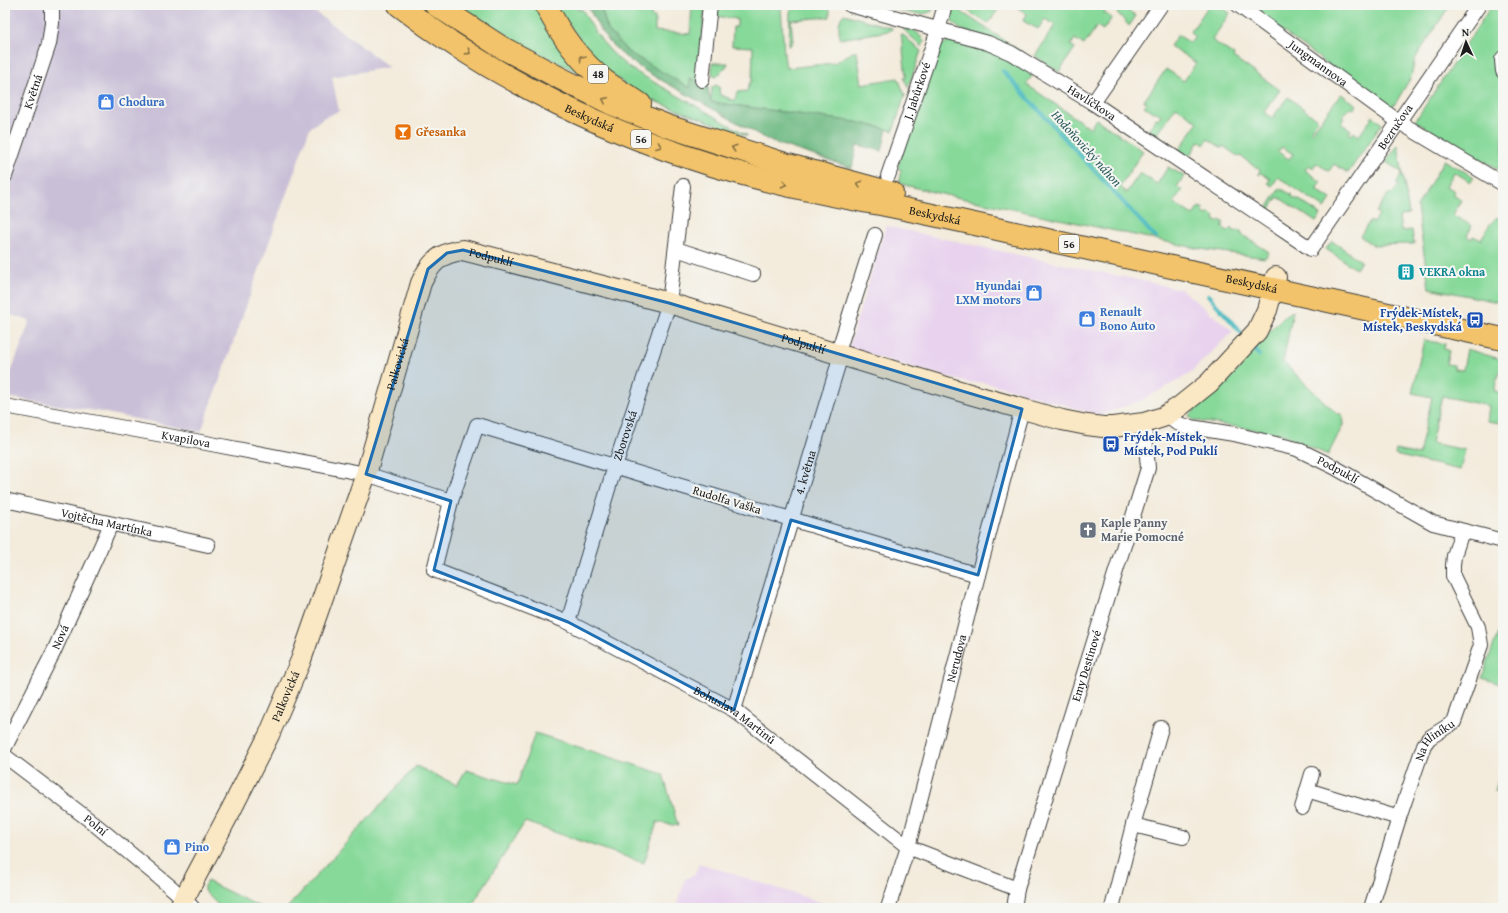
<svg xmlns="http://www.w3.org/2000/svg" width="1508" height="913" viewBox="0 0 1508 913" font-family="'Gentium Book Plus',serif">
<rect width="100%" height="100%" fill="#f6f6f2"/>
<filter id="ink" filterUnits="userSpaceOnUse"><feTurbulence type="fractalNoise" baseFrequency=".025" numOctaves="2"/><feDisplacementMap in="SourceGraphic" scale="8" xChannelSelector="R" yChannelSelector="G"/><feConvolveMatrix kernelMatrix="1 2 1 2 8 2 1 2 1" color-interpolation-filters="sRGB"/></filter>
<filter id="wash" filterUnits="userSpaceOnUse"><feTurbulence type="fractalNoise" baseFrequency=".012" numOctaves="4" result="noise"/><feDisplacementMap in="SourceGraphic" scale="16" xChannelSelector="R" yChannelSelector="G"/><feGaussianBlur stdDeviation="0.9" result="paint"/><feColorMatrix in="noise" values="0 0 0 0 0 0 0 0 0 0 0 0 0 0 0 0 0 1.4 0 .05"/><feComposite in="paint" operator="in"/></filter>
<g filter="url(#wash)">
<rect width="100%" height="100%" fill="#f3ebdb"/>
<path fill="#e8d2ee" d="M886,226l123,27 172,36 52,42 -45,44 -48,26 -41,14 -95,-28 -23,-5 -12,1 -121,-34z
M699,863l140,45h-163l9,-29 10,-5z"/>
<path fill="#c9bfd7" d="M5,5h308l1,6 75,56 -57,10 7,34 -16,7 -13,10 -109,304 -105,-21 -91,-14v-9l25,-67 -25,-8z"/>
<path fill="#87d99a" stroke="#527a5b" fill-rule="evenodd" d="M459,5h80l48,71c-46,-20 -88,-42 -128,-71z
M555,5h21l2,5 4,-1c14,26 26,43 49,60l116,66v1l-98,-37 -13,-6 -42,-33z
M600,5h52l-1,12h4v14l35,3 2,-29h13l-6,77 -9,7 -62,-37 -20,-22z
M715,5h66l3,49 2,14 48,-5 19,-11h4l5,32 36,-6 7,17 -12,36 -37,-9 -145,-20 1,-15 5,-2 2,2 1,8 9,3v2h6l2,-8 10,-1 3,-9 2,-1 1,-34 -21,-1 1,-19h4v-8l-23,-3z
M794,5l32,1 4,4v7l-39,3 2,21 -4,6 1,-35 2,-5z
M883,5h51l-2,6c-14,8 -34,-2 -49,-6z
M959,5h42l-13,19z
M1014,5h111l-1,2 12,9 -7,10 -13,-15 -7,-4 -5,6 8,5 -9,12 -6,-4 -13,19 -9,-6 -4,6 4,3 -16,24 -24,-16 20,-31 -10,-6 -7,10 -15,-8 4,-7z
M1209,5h10l11,8 -18,27 22,15 -1,2 47,33 -16,22 8,6 16,-21 30,23 -8,11 2,1 29,-38 16,11 -3,4 -3,-2 -2,3 -1,-1 -6,7 2,2 -3,5 10,7 -2,4 2,1 3,-3 5,4 14,-20 9,8 -34,49 -14,-9 -5,7 -13,-8 -3,5 -4,-3 -4,5 16,12 -5,7 15,10 -6,9 -47,-31 -6,9 -4,-3 2,-4 -9,-6 -2,2 -1,-1 2,-4 -20,-14 -1,1 -16,-11 -1,2 -14,-9 -4,6 -5,-4 -10,16 -10,-7 19,-28 -22,-15 -20,28 -8,-5 8,-12 2,1 3,-4 -6,-4 -1,2 -10,-7 3,-3 -3,-2 22,-32 18,12 12,-18 -26,-17 8,-11 12,8 5,-6 -5,-4zM1282,147l11,7 -4,5 -11,-7z
M1246,5h204l-35,54 -4,18 -16,27 -7,4z
M1492,5h11v167l-88,-51z
M954,7l71,47 -65,-25 -7,-6 -2,-6z
M844,14l48,14v1l-3,2 -49,8c-1,-9 -3,-18 4,-25z
M908,28c8,3 12,6 16,13l-2,6 -19,-18z
M901,33l20,18 -13,37 -4,-10 2,-1z
M955,40l23,6 26,10 30,18 -8,10 64,44 6,-9 47,32 -23,35 6,7 14,-20 17,11 11,-17 16,9 -7,11 5,3 -9,13 20,12 6,-8 5,2 -2,3 5,3 2,-2 6,4 -1,3 4,2 2,-2 4,3 -2,4 6,4 3,-3 5,4 2,-2 4,3 -1,1 28,18 -4,6 -65,-9 -263,-56 -36,-9 -2,-4 2,-11 -4,-1 41,-120 10,-7z
M712,63h16c-1,5 -7,7 -8,11l-4,3 -4,-3z
M1398,145l11,69 -10,3 2,14 11,-1 2,14 -42,1 -12,-9 10,-15 3,2 6,-9 -3,-2 13,-19 3,1 7,-9 -3,-2 7,-10 -17,-11z
M1444,160l30,17 -3,5 -17,-10 -8,14 9,5 -2,4 8,5 -8,15 19,11 -5,10 4,3 2,-3 8,4 9,-16 7,-7 6,4v82l-74,-15 -12,-81z
M1280,188l12,7v2l9,4 20,14 -5,7 -38,-25 -9,13 -2,-2z
M1332,241l29,20 -5,8 -30,-20z
M1293,311l-10,51 54,52h5l1,11 -15,30 -46,-21 -84,-13 -5,-1 -4,-4 1,-2c17,-14 33,-28 48,-44 13,-15 39,-52 55,-59z
M1424,340l21,4 -1,5 5,2 -3,13 8,1v4l9,1 4,-21 36,11v12l-4,-1 -5,20 9,2v11l-4,19 -12,-2 2,-15 -47,-10 -11,47 34,7 -5,20 -65,-15 1,-5 23,5 13,-58 -20,-4z
M1503,618v67l-21,-7z
M535,733l128,41 15,52 -21,-4 -13,41 -119,-41 -55,86h-183l129,-142 41,19 9,-15 51,15z
M1503,764v29l-8,-2z
M207,881l55,27h-41l-17,-17v-5z"/>
<path fill="#6db982" stroke="#446a4f" d="M587,5h13l8,25 20,22 62,36v-10l17,6 4,18 145,20 31,7 -5,22 -25,-6 -5,23 -80,-26 -127,-71 -21,-15 -15,-14 -11,-16z"/>
<g fill="none" stroke-linecap="round" stroke-linejoin="round">
<path stroke="#4cbbc3" stroke-width="4" d="M1003,71l153,167
M1208,295l36,41
M1251,344l8,11"/>
</g>
</g>
<g filter="url(#ink)">
<g fill="none" stroke-linecap="round" stroke-linejoin="round">
<g stroke="#3c3b39" stroke-width="16">
<g id="street">
<path id="s1" d="M850,5l138,38 23,10 82,50 218,146 168,-244"/>
<path id="s2" d="M1238,5l161,117 104,62"/>
<path d="M1503,58l-1,2 1,11"/>
<path d="M702,80l8,-75"/>
<path d="M1093,103l68,-98"/>
<path id="s3" d="M5,176l44,-132 3,-21v-18"/>
<path id="s4" d="M888,176l50,-146 7,-25"/>
<path d="M676,249l77,25"/>
<path id="s5" d="M5,406l196,36 165,32 85,27"/>
<path id="s6" d="M1169,414l6,8 9,4 50,8 63,15 37,18 99,56 70,18"/>
<path id="s7" d="M5,500l203,45"/>
<path id="s8" d="M978,575l-501,-150 -26,76 -17,69 134,52 166,88 174,137 109,42"/>
<path id="s9" d="M568,622l47,-156 54,-163 14,-117"/>
<path id="s10" d="M734,710l104,-345 1,-16 36,-114"/>
<path id="s11" d="M5,747l49,-96 57,-127"/>
<path id="s12" d="M5,756l87,66 81,67 20,19"/>
<path d="M1307,790l92,28"/>
<path d="M1302,808l10,-34"/>
<path d="M1133,825l50,12"/>
<path id="s13" d="M888,908l20,-61 70,-272 44,-166"/>
<path id="s14" d="M1014,908l3,-19 131,-421 -4,-45"/>
<path d="M1112,908l21,-83 28,-97"/>
<path id="s15" d="M1371,908l28,-90 25,-73 5,-7 25,-16 27,-77 -3,-18 -25,-51v-11l1,-9 8,-25"/>
</g>
</g>
<g stroke="#3c3b39" stroke-width="22">
<g id="secondary">
<path id="s16" d="M179,908l52,-98 38,-75 32,-75 65,-186 55,-191c9,-20 20,-31 42,-33l206,53 304,92 89,25 25,5 16,2h10l31,-4 19,-6 16,-10 30,-24 48,-52 10,-21 9,-33"/>
</g>
</g>
<g stroke="#3c3b39" stroke-width="24">
<g id="primary">
<path id="s17" d="M399,5c96,75 216,132 333,166 49,14 98,24 148,33 50,10 99,21 149,32 158,33 316,68 474,103"/>
<path d="M436,5l65,42 57,30 52,26 57,23 118,38 107,29"/>
<path d="M546,5c14,30 35,57 60,77 11,8 23,14 34,22"/>
</g>
</g>
<use href="#street" stroke="#fff" stroke-width="14"/>
<use href="#secondary" stroke="#fae7c3" stroke-width="20"/>
<use href="#primary" stroke="#f2c36a" stroke-width="22"/>
</g>
<defs><path id="oneway-chevron" d="M-2-3.5L2.5 0L-2 3.5" fill="none" stroke-width="1.6" stroke-linecap="round" stroke-linejoin="round"/></defs>
<g stroke="#877043">
<use href="#oneway-chevron" transform="translate(468 52) rotate(33)"/>
<use href="#oneway-chevron" transform="translate(582 58) rotate(-132)"/>
<use href="#oneway-chevron" transform="translate(605 100) rotate(-154)"/>
<use href="#oneway-chevron" transform="translate(659 146) rotate(21)"/>
<use href="#oneway-chevron" transform="translate(734 148) rotate(-162)"/>
<use href="#oneway-chevron" transform="translate(784 184) rotate(12)"/>
<use href="#oneway-chevron" transform="translate(859 184) rotate(-165)"/>
</g>
</g>
<path fill="#1f6fb2" fill-opacity="0.2" stroke="#1f6fb2" stroke-width="3" stroke-linejoin="round" d="M463,250l206,53 353,106 -44,166 -187,-55 -57,190 -166,-88 -134,-52 17,-69 -85,-27 62,-205 19,-16z"/>
<defs>
<g id="shop-square" transform="scale(0.9)"><rect x="-9" y="-9" width="18" height="18" rx="4" fill="#3f7fe0" stroke="#f6f6f2"/><path d="M-5-2.5h2.3a2.7 3.5 0 0 1 5.4 0H5L5.5 6h-11ZM-1.5-2.5h3a1.5 2.3 0 0 0-3 0Z" fill="#fff"/></g>
<g id="bar-square" transform="scale(0.9)"><rect x="-9" y="-9" width="18" height="18" rx="4" fill="#e8710a" stroke="#f6f6f2"/><path d="M-6-5H6L.8 .8V4.5H3.5V6h-7V4.5H-.8V.8Z" fill="#fff"/></g>
<g id="building-square" transform="scale(0.9)"><rect x="-9" y="-9" width="18" height="18" rx="4" fill="#0f9aa8" stroke="#f6f6f2"/><path d="M-4-6H4V6H1V3H-1V6H-4ZM-2.5-4.3h1.7v1.8h-1.7ZM.8-4.3h1.7v1.8H.8ZM-2.5-1h1.7V.8h-1.7ZM.8-1h1.7V.8H.8Z" fill="#fff"/></g>
<g id="bus-square" transform="scale(0.9)"><rect x="-9" y="-9" width="18" height="18" rx="4" fill="#1a4fb4" stroke="#f6f6f2"/><path d="M-5-6H5V4H4V6H2V4H-2V6H-4V4H-5ZM-3.5-4V0h7V-4ZM-3.5 1.2v1.5H-2V1.2ZM2 1.2v1.5H3.5V1.2Z" fill="#fff"/></g>
<g id="church-square" transform="scale(0.9)"><rect x="-9" y="-9" width="18" height="18" rx="4" fill="#6b7280" stroke="#f6f6f2"/><path d="M-1.2-6h2.4v3.5h3.3v2.4h-3.3V6h-2.4V-.1h-3.3v-2.4h3.3Z" fill="#fff"/></g>
</defs>
<g fill-rule="evenodd">
<use href="#shop-square" x="106" y="102"/>
<use href="#bar-square" x="403" y="132"/>
<use href="#building-square" x="1406" y="272"/>
<use href="#shop-square" x="1034" y="293"/>
<use href="#shop-square" x="1087" y="319"/>
<use href="#bus-square" x="1475" y="320"/>
<use href="#bus-square" x="1111" y="444"/>
<use href="#church-square" x="1088" y="530"/>
<use href="#shop-square" x="172" y="847"/>
</g>
<g text-anchor="middle" stroke-width="4" stroke-linejoin="round" paint-order="stroke">
<g fill="#f6f6f2" stroke="#5d5d5c" stroke-width="1">
<rect x="588" y="65" width="20" height="18" rx="3"/>
<rect x="631" y="130" width="20" height="18" rx="3"/>
<rect x="1059" y="235" width="20" height="18" rx="3"/>
</g>
<g font-size="11" font-weight="bold" fill="#1c1c1c">
<text x="598" y="78">48</text>
<text x="641" y="143">56</text>
<text x="1069" y="248">56</text>
</g>
<g font-size="12" fill="#1c1c1c" stroke="#f6f6f2">
<text dy="4" stroke="none"><textPath href="#s2" startOffset="99">Jungmannova</textPath></text>
<text dy="4" stroke="none"><textPath href="#s3" startOffset="89">Květná</textPath></text>
<text dy="4" stroke="none"><textPath href="#s4" startOffset="90">J. Jabůrkové</textPath></text>
<text dy="4" stroke="none"><textPath href="#s1" startOffset="263">Havlíčkova</textPath></text>
<text dy="4" stroke="none"><textPath href="#s17" startOffset="222">Beskydská</textPath></text>
<text dy="4" stroke="none"><textPath href="#s1" startOffset="675">Bezručova</textPath></text>
<text dy="4" stroke="none"><textPath href="#s17" startOffset="582">Beskydská</textPath></text>
<text dy="4" stroke="none"><textPath href="#s16" startOffset="758">Podpuklí</textPath></text>
<text dy="4" stroke="none"><textPath href="#s17" startOffset="906">Beskydská</textPath></text>
<text dy="4" stroke="none"><textPath href="#s16" startOffset="1082">Podpuklí</textPath></text>
<text dy="4" stroke="none"><textPath href="#s16" startOffset="588">Palkovická</textPath></text>
<text dy="4" stroke="none"><textPath href="#s9" startOffset="195">Zborovská</textPath></text>
<text dy="4" stroke="none"><textPath href="#s5" startOffset="184">Kvapilova</textPath></text>
<text dy="4" stroke="none"><textPath href="#s6" startOffset="181">Podpuklí</textPath></text>
<text dy="4" stroke="none"><textPath href="#s10" startOffset="248">4. května</textPath></text>
<text transform="translate(727 500) rotate(17)" y="4">Rudolfa Vaška</text>
<text dy="4" stroke="none"><textPath href="#s7" startOffset="104">Vojtěcha Martínka</textPath></text>
<text dy="4" stroke="none"><textPath href="#s11" startOffset="123">Nová</textPath></text>
<text dy="4" stroke="none"><textPath href="#s13" startOffset="259">Nerudova</textPath></text>
<text dy="4" stroke="none"><textPath href="#s14" startOffset="253">Emy Destinové</textPath></text>
<text dy="4" stroke="none"><textPath href="#s16" startOffset="237">Palkovická</textPath></text>
<text dy="4" stroke="none"><textPath href="#s8" startOffset="1009">Bohuslava Martinů</textPath></text>
<text dy="4" stroke="none"><textPath href="#s15" startOffset="182">Na Hliníku</textPath></text>
<text dy="4" stroke="none"><textPath href="#s12" startOffset="114">Polní</textPath></text>
</g>
<g font-size="12" font-weight="bold" fill="#366cbe" stroke="#f6f6f2" text-anchor="start">
<text x="119" y="106">Chodura</text>
<text x="1021" y="290" text-anchor="end">Hyundai<tspan x="1021" dy="14">LXM motors</tspan></text>
<text x="1100" y="316">Renault<tspan x="1100" dy="14">Bono Auto</tspan></text>
<text x="185" y="851">Pino</text>
</g>
<g font-size="12" font-weight="bold" fill="#c56008" stroke="#f6f6f2" text-anchor="start">
<text x="416" y="136">Gřesanka</text>
</g>
<g font-size="12" font-weight="bold" fill="#0d838f" stroke="#f6f6f2" text-anchor="start">
<text x="1419" y="276">VEKRA okna</text>
</g>
<g font-size="12" font-weight="bold" fill="#164399" stroke="#f6f6f2" text-anchor="end">
<text x="1462" y="317">Frýdek-Místek,<tspan x="1462" dy="14">Místek, Beskydská</tspan></text>
<text x="1124" y="441" text-anchor="start">Frýdek-Místek,<tspan x="1124" dy="14">Místek, Pod Puklí</tspan></text>
</g>
<g font-size="12" font-weight="bold" fill="#5b616d" stroke="#f6f6f2" text-anchor="start">
<text x="1101" y="527">Kaple Panny<tspan x="1101" dy="14">Marie Pomocné</tspan></text>
</g>
<g font-size="13" font-style="italic" fill="#2f5c5f" stroke="#f6f6f2">
<text transform="translate(1087 148) rotate(48)" y="5">Hodoňovický náhon</text>
</g>
</g>
<rect width="1508" height="913" fill="none" stroke="#f6f6f2" stroke-width="20"/>
<g transform="translate(1466 42) rotate(357)" stroke="#f6f6f2" stroke-width="3" paint-order="stroke">
<path d="M0-3L7 15L0 10L-7 15Z" fill="#1c1c1c"/>
<text y="-6" font-size="11" font-weight="bold" text-anchor="middle" fill="#1c1c1c">N</text>
</g>
</svg>
